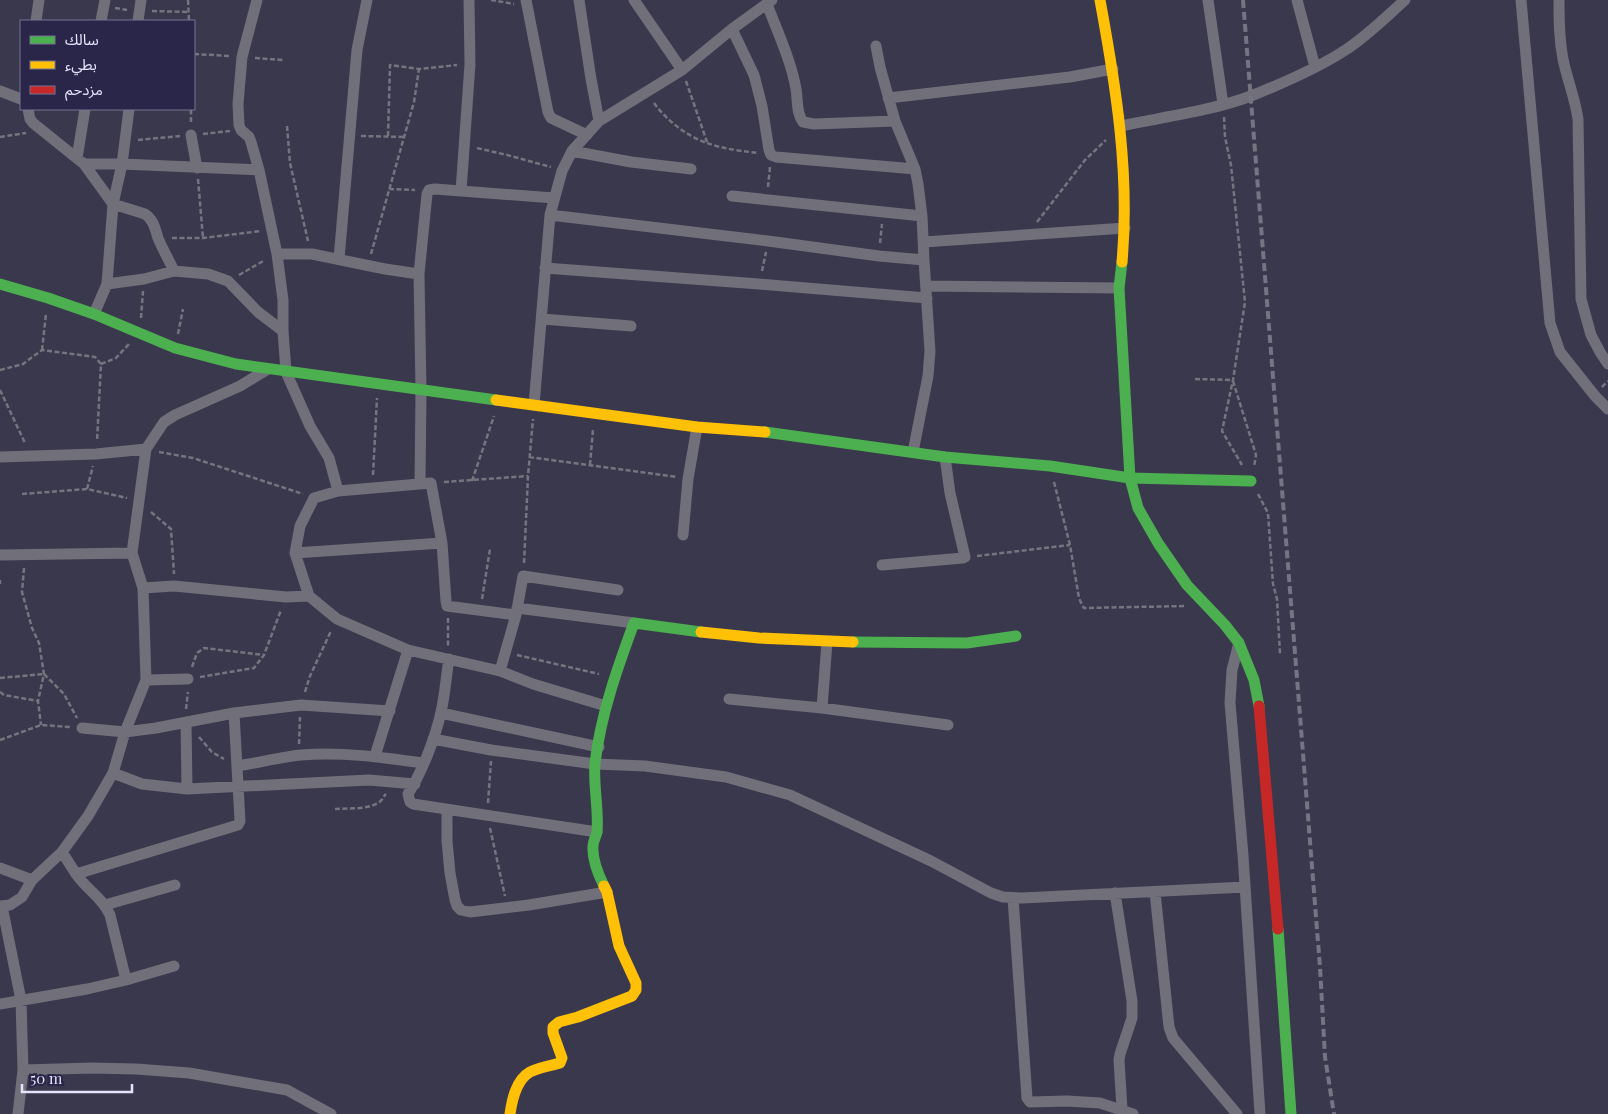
<svg xmlns="http://www.w3.org/2000/svg" width="1608" height="1114" viewBox="0 0 1608 1114" font-family="'Playfair Display','Noto Sans Arabic',serif">
<rect width="100%" height="100%" fill="#3a384c"/>
<g fill="none" stroke-linecap="round" stroke-linejoin="round">
<path stroke="#76747e" stroke-width="2.5" stroke-dasharray="5 2.5" stroke-linecap="butt" d="M188,0l1,21
M491,0l23,4
M115,8l12,2
M152,11l36,1
M194,54l36,2
M255,58l28,2
M686,81l21,61
M654,103c13,18 33,33 53,40 16,6 35,8 51,10
M1224,117l1,20 6,28 14,137 -12,78 -11,51 20,34
M191,122v-13
M287,126l3,37 18,78
M203,134l27,-3
M361,136l44,1
M388,136l2,-71 29,4 38,-4
M0,137l26,-4
M138,140l42,-4
M477,148l30,7 44,12
M198,179l5,59
M768,187l2,-20
M389,189l26,1
M1037,222l48,-62 21,-20
M172,238h31l58,-7
M880,243l2,-19
M371,254l43,-152 5,-33
M762,271l4,-19
M239,275l26,-15
M141,318l2,-27
M178,334l5,-25
M42,350l4,-36
M101,364l15,-6 13,-14
M0,370l23,-6 19,-14 53,7 6,7 -4,77
M1195,379l38,1
M1233,381l23,74 -2,12
M1602,387l6,-6
M0,390l25,53
M159,452l34,6 110,36
M529,457l148,20
M590,465l3,-36
M373,475l4,-77
M472,481l22,-65
M444,482l84,-6
M1054,482l16,63 9,53 3,7 2,3 102,-2
M87,489l6,-23
M22,494l65,-5 40,9
M1258,494l10,19 5,71 4,15 3,55
M151,512l20,17 3,45
M977,556l93,-11
M524,563l4,-87 5,-57
M24,568l-2,24 10,36 7,15 5,31 -6,27 3,24
M0,584v-4
M482,599l8,-50
M448,618v29
M517,655l82,19
M192,667l5,-14 7,-5 60,7
M44,674l20,20 13,24
M200,677l54,-9 10,-13 17,-45
M0,678l44,-4
M0,692l4,3 34,6
M305,692l5,-16 21,-45
M186,709l2,-17
M199,737l13,15 12,7
M0,740l41,-15 29,2
M299,744l1,-27
M488,803l3,-42
M335,809c13,-1 31,1 43,-6 4,-2 5,-6 8,-9
M490,828l15,68"/>
<path stroke="#706f7a" stroke-width="11" d="M257,0l-15,57 -4,47 1,21 2,5 8,7 2,5 8,28 18,84 6,46v31l3,41 24,54 19,32 9,33
M526,0l22,112 3,6 36,17
M579,0l12,79 8,42
M634,0l48,70
M1208,0l15,104
M1297,0l18,67
M1521,0l29,323 10,29 35,44 13,13
M1559,0c0,20 0,39 4,59 4,20 12,39 15,60l3,180 10,36 9,17 8,12
M767,4c10,27 24,56 29,85 2,11 0,24 7,33l11,2 81,-3
M36,21l3,-21
M101,21l4,-21
M138,21l3,-21
M732,29l22,46 8,31 7,44 2,5 5,2 139,12
M876,46l4,21 15,54 20,48 3,15 4,32 2,44 6,91 -2,25 -15,76
M0,91l21,8
M888,98l182,-21 43,-8
M28,109l2,10 3,4 51,41 29,40 32,10c9,6 10,15 13,24 5,12 11,22 16,33
M1121,126c42,-9 90,-15 130,-30 30,-12 69,-29 96,-47 21,-14 39,-32 58,-49
M191,135l6,33
M572,151l59,11 60,7
M77,158l8,-49
M84,164h38l137,6
M461,191l9,-127 -1,-64
M732,196l190,20
M550,215l218,26 111,15 45,4
M924,242l201,-14
M277,254h35l73,15 34,5
M339,259l18,-209 10,-50
M545,268l214,16 168,14
M107,284l37,-5 30,-8 34,3 20,7 30,31 25,19
M926,286l193,2
M94,314l13,-30 6,-80 9,-40 7,-55
M542,319l89,7
M534,405l16,-190 12,-44 10,-20 27,-30 83,-51 50,-41 40,-29
M0,457l96,-3 50,-5
M420,484l1,-93 -2,-117 8,-80 2,-4 6,-1 119,9
M683,535l5,-56 9,-52
M295,553l147,-10
M0,555l132,-2
M882,565l81,-7 2,-1 -15,-64 -5,-36
M143,588l31,-2 112,11 23,-1
M517,608l117,15
M516,615l-69,-9 -1,-5 -4,-58 -11,-60 -93,8 -24,7 -14,28 -5,27 14,43 28,23 71,31 92,21 33,13 73,22
M1239,643l-7,27 -2,33 13,152 17,259
M449,659c-3,18 -4,36 -8,53 -6,27 -19,60 -33,82l2,8 3,2 184,28
M500,671l16,-56 7,-39 95,14
M146,680l42,-1
M729,699l93,9 126,17
M822,708l5,-66
M441,713l158,34
M186,722l1,67
M82,728l43,4 31,-4 78,-15 67,-8 89,6
M433,739l58,11 104,14 50,2 81,11 64,18 141,66 60,32 12,4 19,1 223,-11
M375,756l33,-106
M237,766c21,-3 43,-9 64,-11 41,-3 81,2 122,8
M113,773l29,11 45,5 182,-9 46,4
M447,810v31l3,32 5,27 2,6 4,4 9,2 59,-7 78,-13
M62,852l14,22 162,-49 2,-4 -6,-108
M0,868l32,12
M76,874c11,16 26,23 34,41l16,65
M1155,892l14,135 4,11 64,76
M1115,893l17,108v17l-12,36 -1,6 3,49
M1013,898l14,200 3,4 37,-1 33,2 33,11
M105,905l70,-20
M0,906l10,-1 12,-8 10,-17 30,-28 26,-36 25,-43 12,-41 21,-52 -3,-92 -11,-35 14,-104 18,-27 11,-7 65,-29 28,-17
M2,906l19,94 2,70 -5,44
M0,1004l87,-15 39,-9 48,-14
M23,1070l69,-2 44,1 53,4 98,17 44,24"/>
<path stroke="#4caf50" stroke-width="11" d="M1122,262l-3,26 11,190 8,30 20,35 29,42 38,40 14,18 15,37 5,26
M0,284l48,14 46,16 81,34 61,16 260,36
M765,432l180,25 105,9 80,12 121,3
M853,642l114,1 49,-7
M604,886c-6,-12 -12,-26 -11,-40 0,-5 3,-9 4,-14 2,-23 -4,-47 -2,-69 6,-49 22,-94 39,-140l67,9
M1278,929l13,185"/>
<path stroke="#ffc107" stroke-width="11" d="M1100,0c16,87 30,173 22,262
M496,400l201,27 68,5
M701,632l58,6 94,4
M510,1114c2,-14 6,-34 20,-42 9,-5 20,-6 30,-9l2,-5 -9,-25v-6l6,-5 19,-5 54,-21 4,-6v-7l-17,-37 -12,-54 -3,-6"/>
<path stroke="#c62828" stroke-width="11" d="M1259,706l19,223"/>
<path stroke="#767482" stroke-width="4" stroke-dasharray="8 4" stroke-linecap="butt" d="M1243,0l77,967 5,90 9,57"/>
</g>
<rect x="20" y="20" width="175" height="90" fill="#2a2649" stroke="#757291"/>
<rect x="30" y="36" width="25" height="8" fill="#4caf50" stroke="#757291"/>
<text x="65" y="45" font-size="15" fill="#e5e4fc">سالك</text>
<rect x="30" y="61" width="25" height="8" fill="#ffc107" stroke="#757291"/>
<text x="65" y="70" font-size="15" fill="#e5e4fc">بطيء</text>
<rect x="30" y="86" width="25" height="8" fill="#c62828" stroke="#757291"/>
<text x="65" y="95" font-size="15" fill="#e5e4fc">مزدحم</text>
<path d="M22 1084v8h110v-8" fill="none" stroke="#e5e4fc" stroke-width="2.5"/>
<text x="30" y="1084" font-size="15" fill="#e5e4fc" stroke="#2a2649" stroke-width="4" paint-order="stroke">50 m</text>
</svg>
